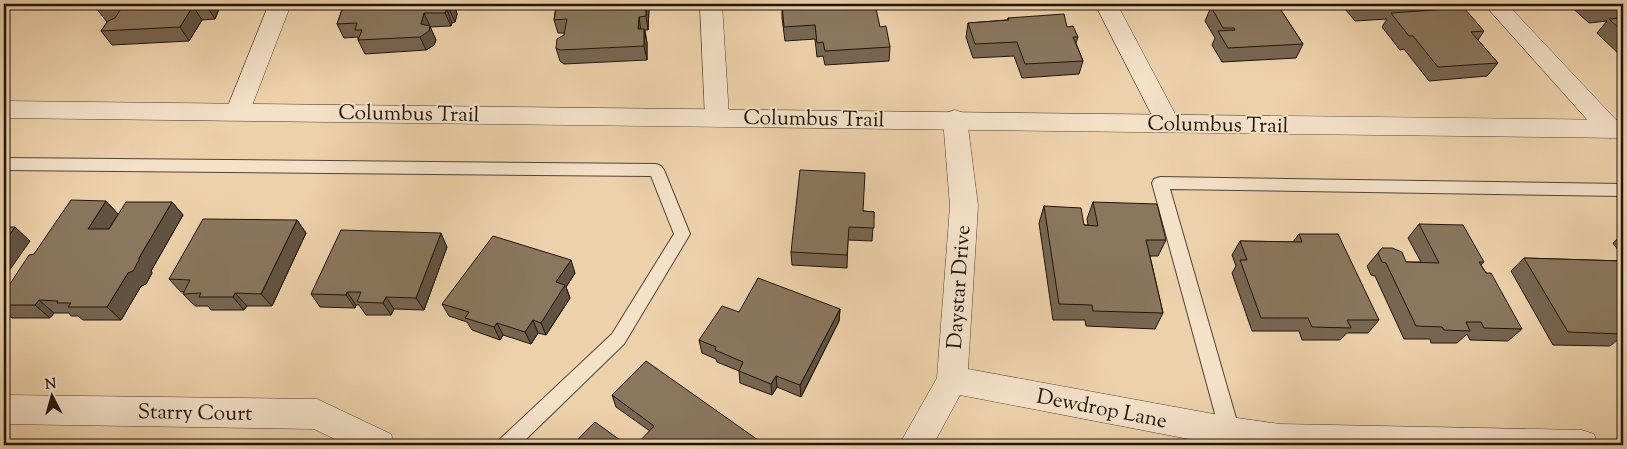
<svg xmlns="http://www.w3.org/2000/svg" width="1627" height="449" viewBox="0 0 1627 449" font-family="'Sorts Mill Goudy',serif">
<rect width="100%" height="100%" fill="#edd1aa"/>
<filter id="stains"><feTurbulence type="fractalNoise" baseFrequency=".004" numOctaves="4"/><feColorMatrix values="0 0 0 0 .2 0 0 0 0 .09 0 0 0 0 .02 0 0 0 .5 -.17"/></filter>
<radialGradient id="worn" r=".72"><stop offset=".6" stop-color="#630" stop-opacity="0"/><stop offset="1" stop-color="#630" stop-opacity=".3"/></radialGradient>
<g fill="none" stroke-linecap="round" stroke-linejoin="round">
<g stroke="#524434" stroke-width="2">
<path id="service" d="M4,158l652,6 5,2 3,4 26,64 -66,110 -104,101h-23l3,-6 112,-105 62,-100 -23,-58 -647,-6z
M1160,177l463,7v12l-453,-7 70,243 -3,6 -7,3 -7,-3 -3,-6 -68,-249 2,-4z"/>
</g>
<g stroke="#524434" stroke-width="1">
<path id="minor" d="M269,4h22l-41,107 -3,6 -9,3 -9,-3 -3,-6z
M700,4h22l7,113 -3,6 -9,3 -9,-3 -3,-6z
M1095,4h22l63,119 -3,6 -9,3 -9,-3z
M1484,4h23l112,119 4,6 -4,6 -9,3 -9,-3z
M955,110l9,3 3,6 11,87 -10,163 262,48 50,7 302,6 12,4 4,11h-378l-260,-50 -27,50h-34l38,-67 13,-172 -7,-87 3,-6z
M4,395l313,4 74,35 4,11h-48l-33,-16 -310,-5z"/>
</g>
<g stroke="#524434" stroke-width="1">
<path id="tertiary" d="M4,101l1619,19v18l-1619,-20z"/>
</g>
<use href="#service" fill="#f3e1c8" fill-rule="evenodd"/>
<use href="#minor" fill="#f3e1c8" fill-rule="evenodd"/>
<use href="#tertiary" fill="#f3e1c8" fill-rule="evenodd"/>
</g>
<path fill="#776651" stroke="#1e150c" d="M99,4h122l-6,15 -13,1 -13,21 -77,4 -11,-14 6,-9 -11,-14z
M344,4h110l3,10 -2,8 -3,1 -1,3 -21,1 6,13 -2,5 -8,5 -61,4 -7,-14v-3l-14,1 -7,-14z
M547,4h101l1,4 -1,22h-3l2,13v17l-83,4 -4,-3 -4,-13 8,-13 1,-2h-7l-4,-13 2,-14h-6z
M782,4l98,23 10,20 -1,14 -64,4 -2,-9 -6,1 -2,-18 -30,2 -3,-23z
M978,4h63l-62,4z
M1185,4h92l26,40 -7,14 -74,4 -10,-17 3,-7 -10,-17 6,-14 10,-1v-1l-26,2z
M1341,4h107l-4,6 40,21 -6,9 20,23 -11,13 -58,5 -25,-32 -4,1 -18,-23 5,-8 -32,2z
M1568,4h55v53h-1l-25,-24 10,-12 -18,2z
M1008,18l59,9 11,10 -2,6 7,18 -4,13 -57,4 -8,-22 -41,2 -7,-21 2,-14 39,-3z
M106,201l12,13 54,-12 11,13 -32,56 1,2 -6,11 -5,2 -20,34h-38l-5,-4h-7l-2,-3h-15l-4,5h-38l-8,-6v-19l30,-39z
M1093,202l73,38 -8,16h-8l13,57 -8,16 -69,-3 -1,-6h-32l-14,-97 5,-17 40,19h4l-1,-6z
M863,211l11,1 -2,29 -24,-1 -1,28 -55,-3 -1,-13z
M297,220l9,13 -34,73h-25l-3,4h-33l-3,-4h-13l-12,-12 1,-2h-3l-12,-13z
M1419,224l65,38 -3,3 41,64 -14,12 -38,-1 -3,-6 -10,9h-26l-1,-4h-26l-29,-63 -4,-1 -4,-9 15,-18 24,14h15l-13,-24z
M1299,234l80,86 -11,13h-21l-7,7h-38l-3,-9h-47l-20,-58 4,-7 -4,-11 8,-14 53,1z
M1623,234v23l-10,-14z
M447,247l-23,63 -30,-1 -3,6h-25l-7,-10h-3l-1,3 -35,-1 -9,-13z
M1524,258l99,3v78h-4l-9,7 -57,-1 -42,-74z
M575,273l-9,14 4,11 -24,37 -8,-2 -7,11 -28,-9 -3,5 -28,-10 -5,-8 -18,-6 -7,-12z
M840,309l-1,12 -38,76 -24,-10 -5,8 -32,-12 -1,-12 -22,-9 -1,-3 -14,-6 -3,-13 40,-28z
M612,395l147,50 -109,-14 -34,-24z"/>
<path fill="#615342" stroke="#1e150c" d="M207,4h14l-6,15 -9,-14z
M451,4h3l3,10 -2,8 -6,-13z
M646,4h2l1,4 -1,22 -2,-14z
M193,6l9,14 -13,21 -9,-14z
M447,9l5,14 -1,3 -6,-13z
M424,13l12,27 -2,5 -8,5 -6,-13 1,-13z
M639,17l2,14 -3,-2z
M644,29l3,14v17l-3,-14z
M106,201l12,13 -17,28 -13,-13z
M172,202l11,13 -32,56 1,2 -6,11 -5,2 -20,34 -14,-13 21,-34 11,-15z
M297,220l9,13 -34,73 -11,-12z
M15,227l15,14 -26,37v-35z
M441,233l6,14 -23,63 -8,-12z
M571,260l4,13 -9,14 4,11 -24,37 -5,-12 15,-41z
M347,292l9,13 -1,3 -9,-13z
M235,293l12,13 -3,4 -11,-13z
M386,297l8,12 -3,6 -8,-12z
M39,300l15,13 -4,5 -15,-13z
M840,309l-1,12 -38,76 -1,-12z
M533,320l5,13 -7,11 -6,-12z
M497,323l6,12 -3,5 -6,-13z
M776,376l1,11 -5,8 -1,-11z
M758,440l1,5h-5z"/>
<path fill="#8a775e" stroke="#1e150c" d="M99,4h108l-1,1 -13,1 -13,21 -79,4 7,-10 7,-3 7,-11 -26,1z
M344,4h107l-2,5h-2l-2,4h-21l-3,11 9,2 -1,5 -9,6 -62,3 4,-10h-7l2,-7 -20,1z
M557,4h89v12l-7,1 -1,12h6v17l-84,4 -4,-2 1,-9 7,-4 3,-16 -13,1z
M782,4h93l5,23 6,-1 4,21 -65,4 -2,-9 -6,1 -2,-18 -31,2z
M1222,4h55l26,40 -75,4 -10,-17 17,-1 -1,-2h-11l-12,-21 13,-1z
M1360,4h60l-57,3z
M1594,4h29v3l-23,2z
M1464,8l20,23 -13,1 27,31 -60,4 -25,-31h-4l-18,-23z
M1064,14l3,13 6,-1 5,11h-5l10,24 -58,3 -8,-22 -42,2 -7,-21 41,-3 -1,-2z
M1623,18v14l-14,-13z
M800,170l65,3 -2,38 11,1v16l-25,-1 -2,28 -56,-3z
M71,200l35,1 -18,28h21l17,-27h46l-33,56v2l-6,11 -5,2 -21,34h-39l3,-4h-14l1,-2 -19,-1 -4,5h-31v-12l25,-38 5,-1z
M1093,202l64,2 9,36h-20l17,73 -70,-2 -1,-6 -33,-1 -15,-98 37,2 3,17 14,1z
M203,219l94,1 -36,74 -26,-1 -2,4h-34l2,-4 -18,1 7,-14 -21,-1z
M1419,224l44,1 21,37h-5l7,11h5l31,56 -38,-1 -3,-6h-15l4,9 -26,-1 -2,-3 -26,-1 -30,-63 -4,-1 -4,-9 4,-5h10l10,4 4,10 33,1z
M4,227h11l-11,16z
M341,230l100,3 -25,65 -30,-1 -3,6 -26,-1 4,-10h-14l-1,3 -35,-1z
M1299,234h39l41,86h-32l4,8 -39,-1 -4,-9h-47l-21,-58h7l-7,-19 62,1z
M493,236l78,24 -15,22 9,3 -24,38 -8,-3 -8,12 -28,-9 -3,4 -29,-9 4,-6 -27,-8z
M1524,258l99,3v65h-2l2,3v5l-55,-2z
M758,278l82,31 -40,76 -24,-9 -5,8 -32,-13 4,-9 -28,-12 1,-3 -17,-7 23,-34 17,6z
M646,361l112,79 -4,5h-118l18,-19 -42,-31z
M595,422l32,23h-55z"/>
<g text-anchor="middle" stroke-width="4" stroke-linejoin="round" paint-order="stroke">
<g font-size="21" fill="#1e150c" stroke="#f3e1c8">
<text transform="translate(409 113) rotate(1)" y="7">Columbus Trail</text>
<text transform="translate(814 118) rotate(1)" y="7">Columbus Trail</text>
<text transform="translate(1218 124) rotate(1)" y="7">Columbus Trail</text>
<text transform="translate(958 287) rotate(-86)" y="7">Daystar Drive</text>
<text transform="translate(1102 408) rotate(11)" y="7">Dewdrop Lane</text>
<text transform="translate(195 412) rotate(1)" y="7">Starry Court</text>
</g>
</g>
<rect width="1627" height="449" fill="none" stroke="#edd1aa" stroke-width="20"/>
<rect x="5" y="5" width="1617" height="439" fill="none" stroke="#1e150c" stroke-width="2.5"/>
<rect x="10" y="10" width="1607" height="429" fill="none" stroke="#1e150c"/>
<g transform="translate(52 396) rotate(354)" stroke="#f3e1c8" stroke-width="4" paint-order="stroke">
<path d="M0-4L9 19L0 12L-9 19Z" fill="#1e150c"/>
<text y="-8" font-size="14" font-weight="bold" text-anchor="middle" fill="#1e150c">N</text>
</g>
<rect width="100%" height="100%" filter="url(#stains)"/>
<rect width="100%" height="100%" fill="url(#worn)"/>
</svg>
